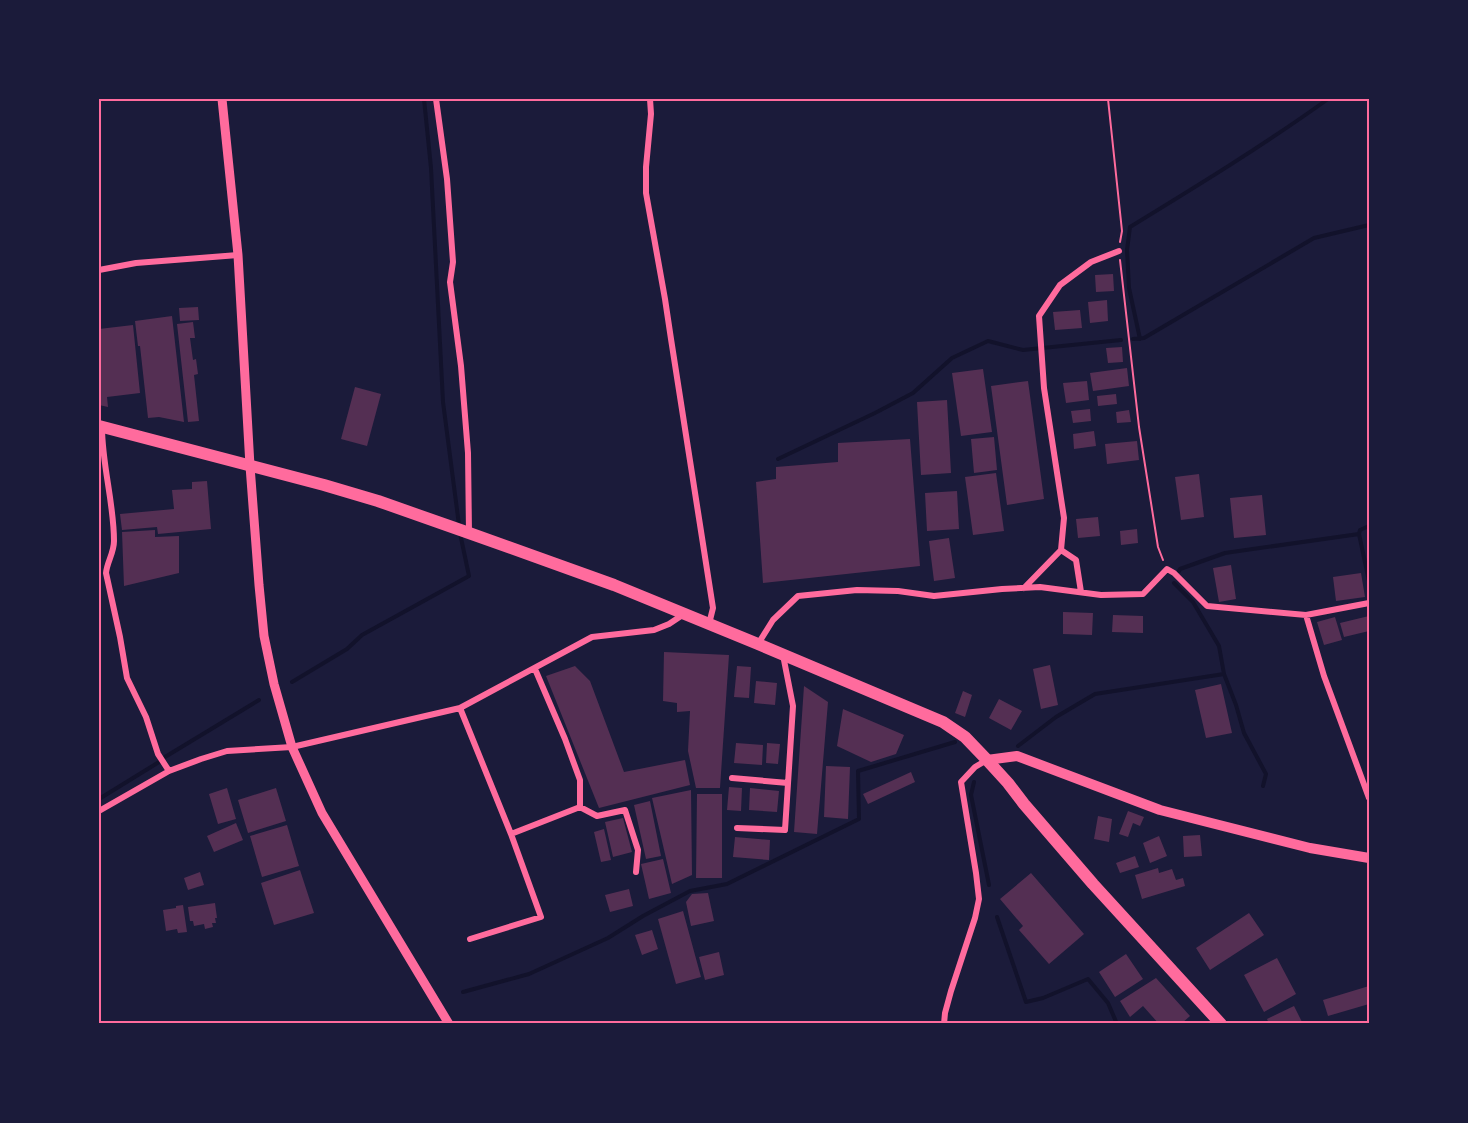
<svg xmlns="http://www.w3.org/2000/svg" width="1468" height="1123" viewBox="0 0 1468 1123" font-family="'Archivo Narrow',sans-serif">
<rect width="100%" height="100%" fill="#1b1b3a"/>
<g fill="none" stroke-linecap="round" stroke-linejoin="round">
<path stroke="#12122b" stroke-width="4" d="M424,99l7,69 12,234 16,123
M1133,339l11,-1 170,-100 55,-13
M1140,339l-11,-51 -2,-38 3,-23c67,-41 134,-82 198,-128
M778,459l97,-46 38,-20 39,-35 36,-17 35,9 98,-10
M1369,526l-9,4 -1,4 10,47
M1179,571l1,-2 45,-16 134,-19
M1174,583l19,19 26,44 5,28 12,31 8,28 22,41 -3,12
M292,682l55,-33 15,-14 107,-59 -9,-43
M1018,746l38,-29 39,-23 129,-20
M165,757l94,-57
M974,782l-3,13 18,90
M99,799l60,-37
M997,917l29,85 17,-4 45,-19 20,24 9,21
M463,992l66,-18 79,-36 35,-22 47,-25 37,-7 132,-65 -1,-48 97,-29"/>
</g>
<path fill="#542f53" d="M1113,274l1,17 -18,1 -1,-17z
M1107,300l1,21 -18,2 -2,-21z
M198,307l1,13 -19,1 -1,-13z
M1080,310l2,18 -27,2 -2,-18z
M172,316l12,106 -25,-5 -11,1 -8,-72h-2l-3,-25z
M193,322l2,16h-5l3,22 3,-1 2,15 -4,1 5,46 -11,1 -11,-98z
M133,325l7,68 -33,4 1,10 -9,-2v-76z
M1122,347l1,15 -15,1 -2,-15z
M1127,368l2,18 -36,5 -3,-18z
M983,369l9,63 -31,4 -9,-63z
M1028,381l16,118 -37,6 -16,-119z
M1087,381l2,19 -23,3 -3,-20z
M355,387l26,7 -14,52 -26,-7z
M1116,394l1,10 -19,2 -1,-10z
M947,400l4,73 -30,2 -4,-73z
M1090,409l1,12 -18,2 -2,-12z
M1129,410l2,12 -14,1 -1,-11z
M1094,431l2,15 -22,3 -1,-15z
M994,437l3,33 -23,3 -3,-34z
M910,439l10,127 -157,17 -7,-101 20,-3v-12l62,-5v-19z
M1137,441l2,19 -32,4 -2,-20z
M996,473l8,58 -31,4 -8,-58z
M1199,474l5,43 -23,3 -6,-43z
M207,481l4,48 -53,5 -1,-7 -35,3 -2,-16 54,-5 -2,-19 20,-1v-7z
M957,491l2,38 -32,2 -2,-38z
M1262,495l4,40 -32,3 -4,-40z
M1098,517l2,19 -22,2 -2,-19z
M1137,529l1,14 -17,2 -1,-14z
M155,530v7l24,-1v37l-55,13 -2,-54z
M949,538l6,40 -21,3 -5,-40z
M1231,565l5,34 -17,3 -6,-34z
M1361,573l4,24 -29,4 -3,-24z
M1063,612l30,1 -1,22 -29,-1z
M1113,615l30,1v17l-31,-1z
M1369,616v15l-25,6 -4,-14z
M1335,617l7,23 -18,5 -7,-23z
M664,652l65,3 -9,133h-24l-8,-37 2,-40 -13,1v-9l-14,-2z
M1050,665l8,40 -17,4 -8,-40z
M575,666l15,15 34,91 61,-12 5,25 -91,23 -53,-132z
M737,666l14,1 -2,31 -15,-1z
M756,681l21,2 -2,22 -21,-2z
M1221,684l11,49 -26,5 -11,-48z
M804,686l24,16 -11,132 -23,-2z
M963,691l9,4 -7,22 -10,-4z
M999,699l23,12 -11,19 -22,-12z
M843,709l61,26 -8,19 -25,8 -34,-16z
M736,743l27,2 -1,20 -28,-2z
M767,743l13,1 -2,20 -12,-1z
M826,766l24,1 -2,52 -24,-2z
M911,772l4,10 -47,22 -5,-10z
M729,787l13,1 -1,23 -14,-1z
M227,788l9,31 -18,5 -9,-30z
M276,788l10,33 -38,12 -10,-33z
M750,788l29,3 -2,21 -28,-2z
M691,790l1,85 -20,9 -20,-86z
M697,794h25v84h-26z
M650,801l11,55 -15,3 -12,-54z
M1128,811l16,6 -4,9 -7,-3 -5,14 -9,-3z
M1098,816l14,3 -3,23 -15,-3z
M623,818l9,34 -19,5 -8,-35z
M236,823l7,17 -29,12 -7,-16z
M287,825l12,41 -37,11 -12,-41z
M604,829l7,31 -10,2 -7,-30z
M1200,835l2,21 -18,1 -1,-21z
M1159,836l8,20 -17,7 -7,-20z
M735,837l35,3 -1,20 -36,-3z
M1135,856l4,11 -19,6 -4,-10z
M663,859l8,34 -22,6 -8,-35z
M1158,868l1,5 13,-4 4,11 7,-2 2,8 -43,13 -7,-24z
M300,870l14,43 -40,12 -13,-42z
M200,872l4,13 -16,5 -4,-12z
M1031,873l53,61 -35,30 -30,-34 4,-4 -23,-27z
M629,889l4,17 -23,6 -5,-17z
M708,893l6,28 -23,5 -5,-24 6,-8z
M215,903l2,15h-2l1,5h-4l1,4 -8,2 -1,-5 -10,2 -1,-5h-3l-2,-14z
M183,905l4,27 -9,1 -1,-4 -11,2 -3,-21 13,-2v-2z
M683,911l18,66 -25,7 -18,-65z
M1249,913l15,22 -54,35 -14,-22z
M652,930l6,19 -16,6 -7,-20z
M719,952l5,23 -19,5 -6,-23z
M1126,954l17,25 -28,18 -16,-25z
M1277,958l19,36 -32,18 -20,-37z
M1156,978l34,38 -9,8h-22l-16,-18 -13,11 -10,-16z
M1369,986v18l-41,12 -5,-16z
M1294,1006l9,18h-34l-2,-5z"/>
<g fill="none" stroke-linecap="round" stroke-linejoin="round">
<path stroke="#ff6b9d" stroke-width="2" d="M1108,99l14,132 -2,11
M1120,260l19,167 19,120 5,13"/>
<path stroke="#ff6b9d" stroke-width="6" d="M436,99l11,80 6,83 -3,20 11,84 7,87 1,80
M650,99l1,15 -5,53v26l19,106 6,40 42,269 -4,16
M99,270l37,-7 102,-8
M102,427c0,38 12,76 12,114 0,12 -7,21 -8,32l14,64 7,41 19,39 12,37 11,17
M1061,550l15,10 5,32
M1024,588l37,-38 3,-32 -20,-130 -5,-72 21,-31 31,-23 28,-11
M1306,615l18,61 45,122
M758,644l15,-24 25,-24 59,-6 41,1 36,5 68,-7 38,-2 61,8 42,-1 24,-25 7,4 33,33 99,9 63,-12
M535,669l30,70 15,41v27
M460,708l51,126 30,83 -71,22
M732,778l56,5
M99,811l70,-40 32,-12 26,-8 65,-4 168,-39 132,-71 62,-7 15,-6 15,-10
M737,828l48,2 8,-124 -10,-51
M511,834l69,-27 17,9 28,-6 13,40 -2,22
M944,1024l1,-11 6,-22 24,-73 4,-19 -3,-26 -15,-91 14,-15 12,-7"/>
<path stroke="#ff6b9d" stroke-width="9" d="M222,99l16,156 12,211 9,119 5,51 10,48 18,63 30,66 127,211"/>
<path stroke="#ff6b9d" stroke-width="10" d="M987,760l30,-4 143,54 150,38 59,10"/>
<path stroke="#ff6b9d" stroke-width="12" d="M99,426l225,59 54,16 91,32 145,52 144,59 185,78 22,15 22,23 21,23 16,21 69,80 128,140"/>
</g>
<rect width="1468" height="1123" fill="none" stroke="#1b1b3a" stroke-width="201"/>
<rect x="100" y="100" width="1268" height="922" fill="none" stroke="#ff6b9d" stroke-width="2"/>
</svg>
